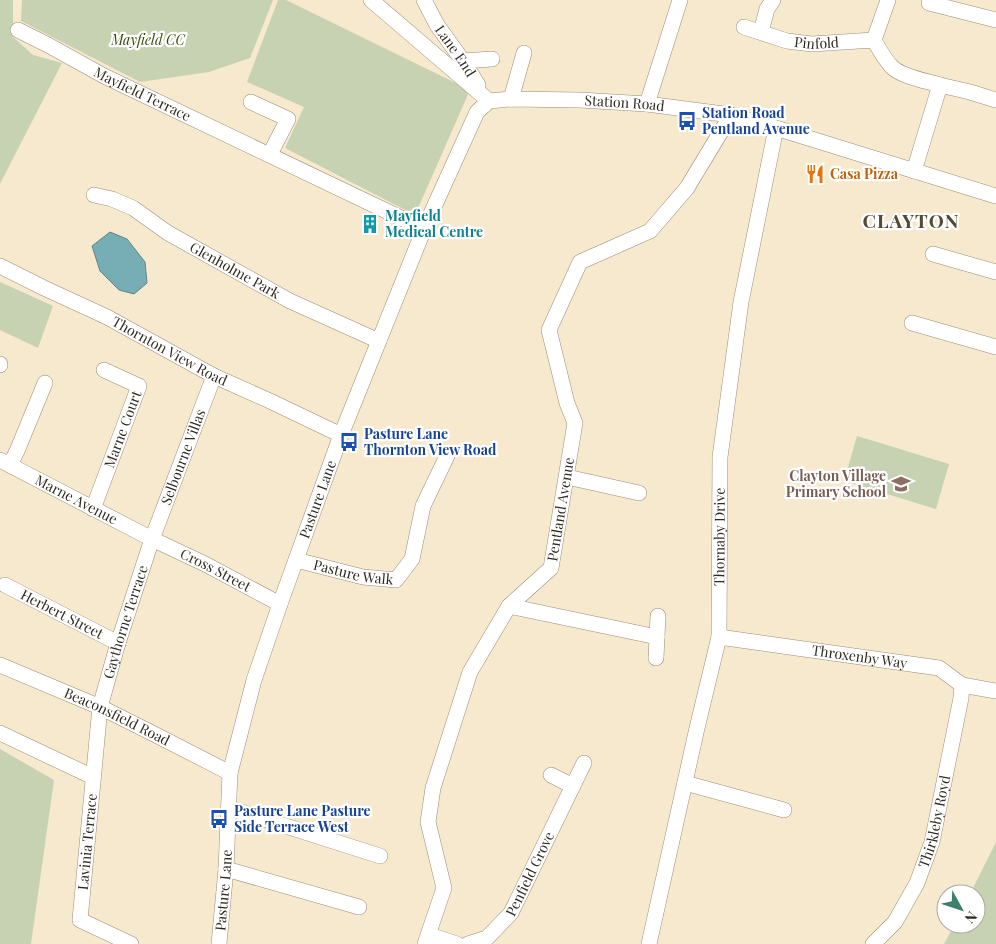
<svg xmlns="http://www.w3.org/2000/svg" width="996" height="944" viewBox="0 0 996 944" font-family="'Playfair Display',serif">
<rect width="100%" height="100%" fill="#f6e9ce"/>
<path fill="#c7d2b3" d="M0,0h13v37l20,18 29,8 -62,121z
M22,0h251l-23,58 -41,14 -69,10 -119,-61z
M278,0h8l184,90 -55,125 -130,-67 19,-41 -57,-25z
M0,282l53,24 -15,42 -38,-18z
M857,436l92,28 -13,45 -92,-28z
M0,749l54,31 -23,164h-31z
M996,842v102h-52l11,-20h21v-30h-6z"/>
<path fill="#77aeb5" stroke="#618688" d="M110,232l17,7 18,23 2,21 -13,11 -15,-4 -19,-19 -8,-25z"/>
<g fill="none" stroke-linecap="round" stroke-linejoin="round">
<g stroke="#9a8e76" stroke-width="16">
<g id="minor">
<path d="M371,0l118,101"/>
<path id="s1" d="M424,0l13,25 26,36 15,24"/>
<path d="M930,0l-1,3 67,17"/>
<path id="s2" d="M744,27l43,14 25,3 62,-4c5,9 10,19 18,27 10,10 35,14 48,18"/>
<path id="s3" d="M18,30l30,15 56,31 320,153"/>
<path d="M761,32l6,-23 6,-9"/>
<path d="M874,40l14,-40"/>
<path d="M463,61l29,-2"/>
<path d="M511,99l13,-46"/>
<path d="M251,102l37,17 -18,35"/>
<path d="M647,104l33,-104"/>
<path d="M914,171l26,-86 30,7 26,8"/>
<path id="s4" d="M94,195l18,4 21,9 35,25 122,68 89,40"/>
<path d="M933,254l63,18"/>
<path id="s5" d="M0,266l44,22 63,29 107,59 56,25 71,34"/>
<path d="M912,323l84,24"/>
<path d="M0,365v-1"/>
<path id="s6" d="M0,460l152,79 53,25 75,40"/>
<path d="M10,465l7,-14 28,-68"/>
<path d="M567,477l72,16"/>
<path id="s7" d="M93,509l46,-123 -35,-16"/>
<path id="s8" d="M296,560l67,17 33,3 16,-21 11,-53 24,-50"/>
<path id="s9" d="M5,585l113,58"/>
<path d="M509,606l148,31"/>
<path id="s10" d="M719,637l220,31 23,17 34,6"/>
<path d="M656,658l2,-42"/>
<path id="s11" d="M0,665l100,42 54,27 76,39"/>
<path d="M0,733l93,44"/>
<path d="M551,775l22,11"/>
<path d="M685,783l99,27"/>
<path d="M229,808l151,48"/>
<path d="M226,869l133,38"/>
<path d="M429,935l28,9"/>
<path id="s12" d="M131,944l-51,-24 20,-213 18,-64 34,-104 62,-163"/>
<path id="s13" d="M219,944l7,-75 4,-96 24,-93 26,-76 61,-169 83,-206 53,-117 12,-11 22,-2 69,1 67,4 84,11 45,13 220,68"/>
<path id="s14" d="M425,944l19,-56 -16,-66 5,-34 37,-116 39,-66 42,-38 24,-145 -8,-20 -18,-73 31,-68 70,-31 37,-43 44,-73"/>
<path id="s15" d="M468,944l19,-6 24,-25 73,-150"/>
<path id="s16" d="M649,944l48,-216 22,-91 1,-180 21,-155 35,-174"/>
<path id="s17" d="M873,944l22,-22 22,-39 15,-41 29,-144 1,-13"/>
</g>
</g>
<use href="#minor" stroke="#fff" stroke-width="15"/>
</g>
<defs>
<g id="bus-bare" transform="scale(1.5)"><path d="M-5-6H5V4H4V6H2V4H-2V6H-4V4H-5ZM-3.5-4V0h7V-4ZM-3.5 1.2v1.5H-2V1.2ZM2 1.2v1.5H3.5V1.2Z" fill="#1a4fb4" stroke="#fff" stroke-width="2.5" paint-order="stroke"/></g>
<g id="restaurant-bare" transform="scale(1.5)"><path d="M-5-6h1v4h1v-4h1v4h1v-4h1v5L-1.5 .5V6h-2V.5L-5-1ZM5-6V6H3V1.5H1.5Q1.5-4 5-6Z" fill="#e8710a" stroke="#fff" stroke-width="2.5" paint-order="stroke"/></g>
<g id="building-bare" transform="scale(1.5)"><path d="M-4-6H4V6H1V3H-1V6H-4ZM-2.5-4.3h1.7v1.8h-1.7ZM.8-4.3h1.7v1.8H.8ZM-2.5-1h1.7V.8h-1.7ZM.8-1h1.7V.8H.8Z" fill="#0f9aa8" stroke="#fff" stroke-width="2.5" paint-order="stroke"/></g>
<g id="school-bare" transform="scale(1.5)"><path d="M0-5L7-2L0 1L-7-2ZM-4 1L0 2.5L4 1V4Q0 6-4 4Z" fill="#8d6e63" stroke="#fff" stroke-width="2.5" paint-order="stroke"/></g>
</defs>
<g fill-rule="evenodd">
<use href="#bus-bare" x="687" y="121"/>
<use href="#restaurant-bare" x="815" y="174"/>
<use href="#building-bare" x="370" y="224"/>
<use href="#bus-bare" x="349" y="442"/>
<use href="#school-bare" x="901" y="484"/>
<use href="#bus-bare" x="219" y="819"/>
</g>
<g text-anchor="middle" stroke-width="4.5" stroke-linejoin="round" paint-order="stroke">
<g font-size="14" font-style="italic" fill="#394a08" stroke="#fff">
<text x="148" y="45">Mayfield CC</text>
</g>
<g font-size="14" fill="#2d291f" stroke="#fff">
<text dy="5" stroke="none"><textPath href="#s2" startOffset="75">Pinfold</textPath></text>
<text dy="5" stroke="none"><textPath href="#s1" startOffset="60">Lane End</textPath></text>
<text dy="5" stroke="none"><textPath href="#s3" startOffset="140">Mayfield Terrace</textPath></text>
<text dy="5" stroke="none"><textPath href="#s13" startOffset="1030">Station Road</textPath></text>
<text dy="5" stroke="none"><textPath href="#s4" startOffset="161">Glenholme Park</textPath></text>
<text dy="5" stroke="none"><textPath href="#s5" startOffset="190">Thornton View Road</textPath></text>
<text dy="5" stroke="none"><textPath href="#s7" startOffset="85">Marne Court</textPath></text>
<text dy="5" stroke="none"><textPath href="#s12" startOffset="534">Selbourne Villas</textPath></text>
<text dy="5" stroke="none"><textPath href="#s6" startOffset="86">Marne Avenue</textPath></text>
<text dy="5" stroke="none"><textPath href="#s13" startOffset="459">Pasture Lane</textPath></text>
<text dy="5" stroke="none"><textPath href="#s14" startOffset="476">Pentland Avenue</textPath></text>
<text dy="5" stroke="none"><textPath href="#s16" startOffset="415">Thornaby Drive</textPath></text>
<text dy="5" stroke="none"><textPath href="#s8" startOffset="59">Pasture Walk</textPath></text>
<text dy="5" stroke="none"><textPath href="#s6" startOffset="242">Cross Street</textPath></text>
<text dy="5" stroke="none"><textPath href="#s9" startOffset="64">Herbert Street</textPath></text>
<text dy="5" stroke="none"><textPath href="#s12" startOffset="359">Gaythorne Terrace</textPath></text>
<text dy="5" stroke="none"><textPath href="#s10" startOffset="142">Throxenby Way</textPath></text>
<text dy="5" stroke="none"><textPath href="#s11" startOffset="128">Beaconsfield Road</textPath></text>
<text dy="5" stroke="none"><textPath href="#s17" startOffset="140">Thirkleby Royd</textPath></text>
<text dy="5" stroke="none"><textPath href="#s12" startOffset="135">Lavinia Terrace</textPath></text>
<text dy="5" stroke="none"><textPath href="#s15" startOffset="98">Penfield Grove</textPath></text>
<text dy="5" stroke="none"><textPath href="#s13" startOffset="54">Pasture Lane</textPath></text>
</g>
<g font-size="14" font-weight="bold" fill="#164399" stroke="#fff" text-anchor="start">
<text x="702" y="118">Station Road<tspan x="702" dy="16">Pentland Avenue</tspan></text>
<text x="364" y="439">Pasture Lane<tspan x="364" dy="16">Thornton View Road</tspan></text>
<text x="234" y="816">Pasture Lane Pasture<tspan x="234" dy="16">Side Terrace West</tspan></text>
</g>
<g font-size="14" font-weight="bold" fill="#c56008" stroke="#fff" text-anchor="start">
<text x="830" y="179">Casa Pizza</text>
</g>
<g font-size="14" font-weight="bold" fill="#0d838f" stroke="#fff" text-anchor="start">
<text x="385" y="221">Mayfield<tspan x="385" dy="16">Medical Centre</tspan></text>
</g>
<g font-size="14" font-weight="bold" fill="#785e54" stroke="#fff" text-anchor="end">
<text x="886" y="481">Clayton Village<tspan x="886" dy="16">Primary School</tspan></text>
</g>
<g font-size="19" font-weight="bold" letter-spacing="1" fill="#544933" stroke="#fff">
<text x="911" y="228">CLAYTON</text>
</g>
</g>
<g transform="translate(961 909) rotate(130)"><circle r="24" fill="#ffffff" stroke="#aba9a5"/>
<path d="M0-4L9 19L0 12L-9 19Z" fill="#3e7f6e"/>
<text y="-8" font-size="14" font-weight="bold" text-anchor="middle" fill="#2d291f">N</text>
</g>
</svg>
